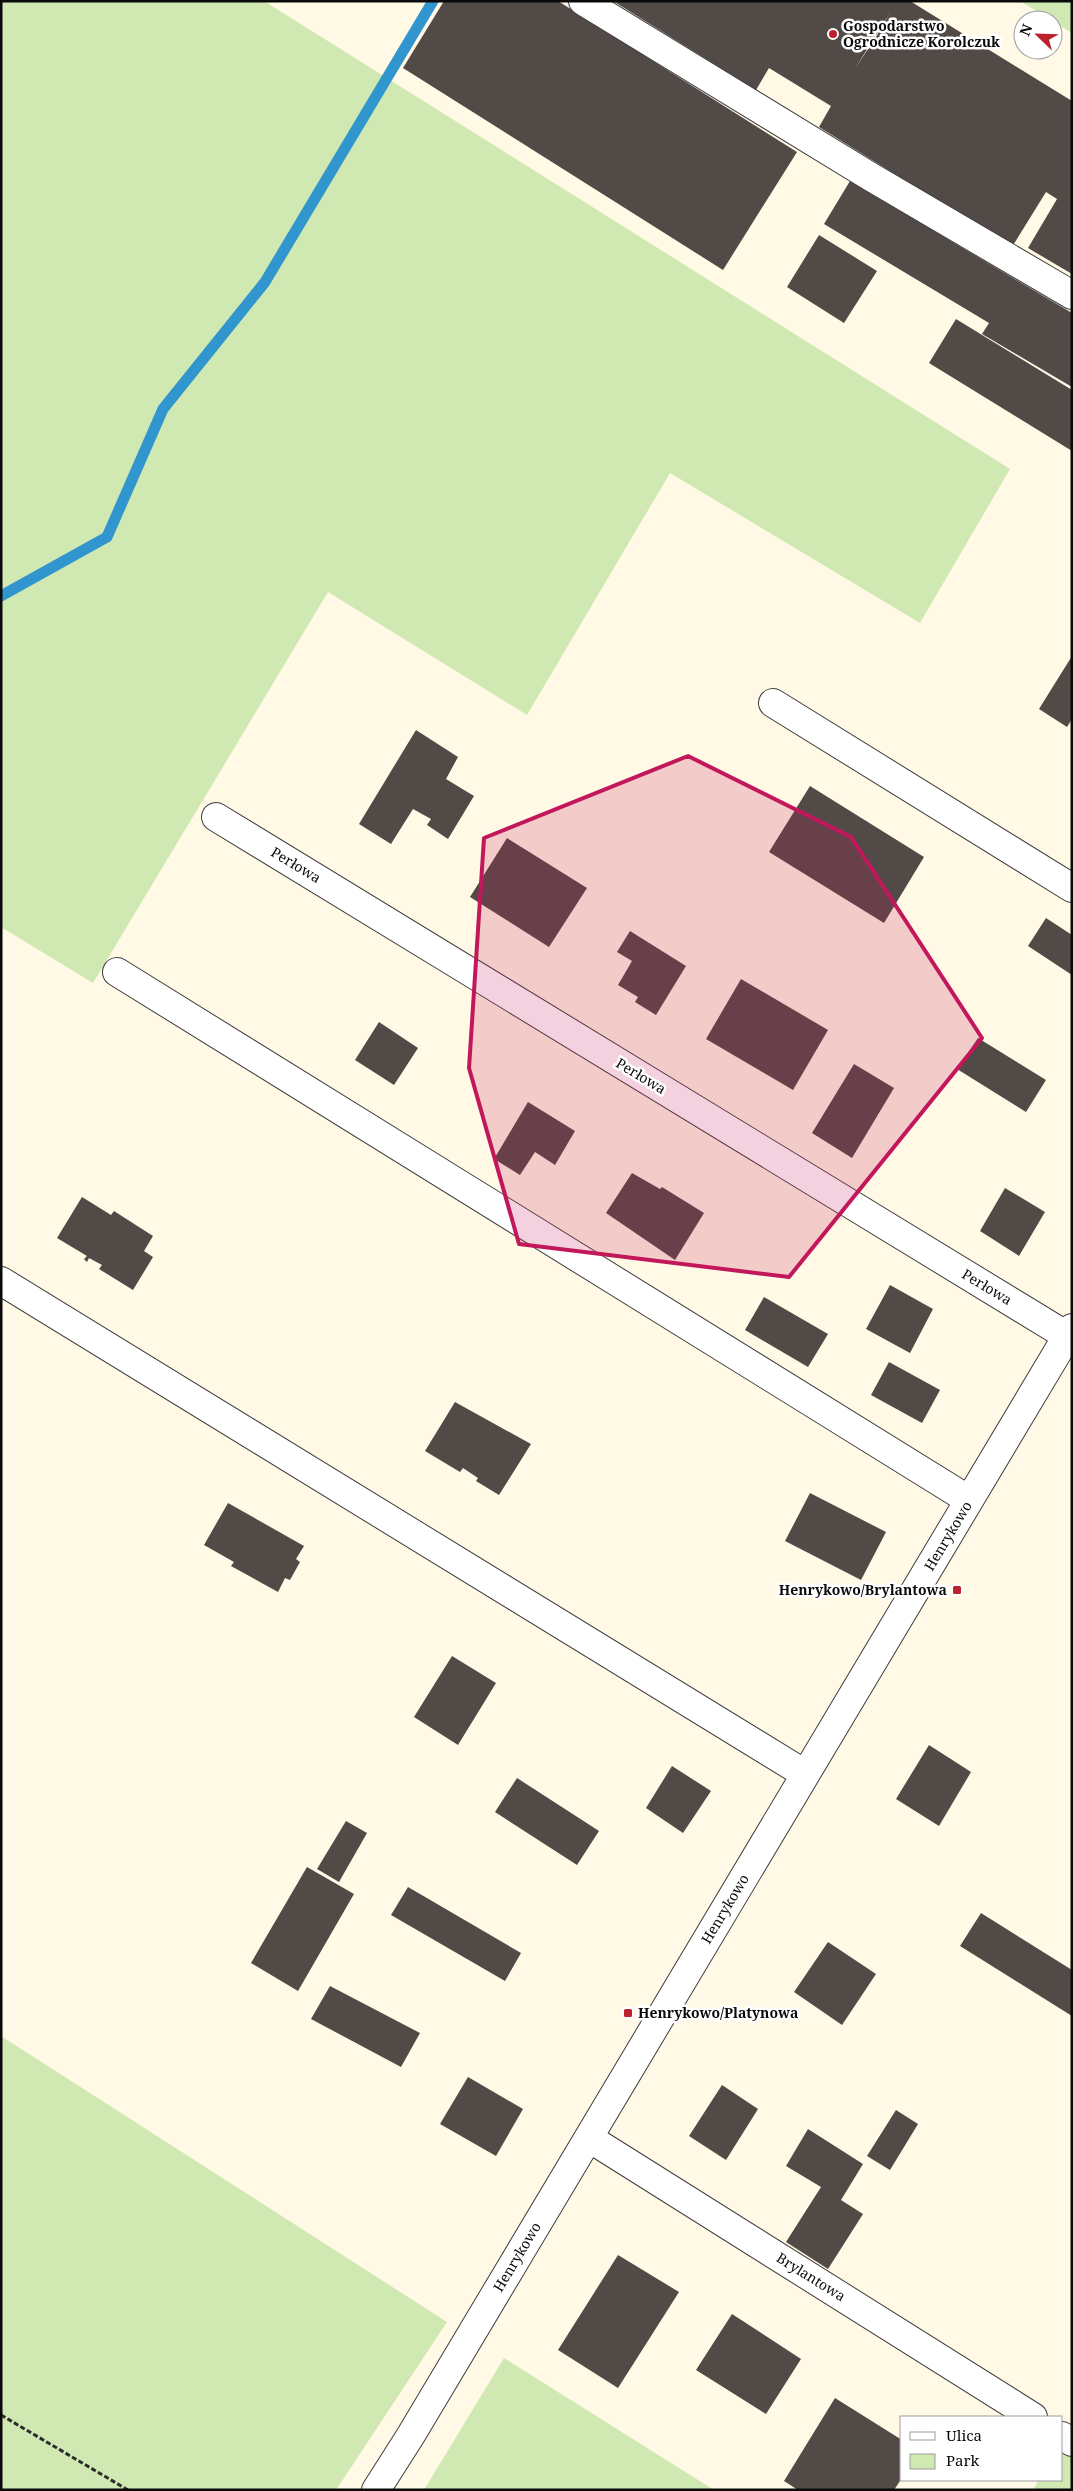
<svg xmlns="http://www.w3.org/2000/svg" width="1073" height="2491" viewBox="0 0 1073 2491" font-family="'Noto Serif',serif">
<rect width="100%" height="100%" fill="#fff9e6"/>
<path fill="#d0e8b1" d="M1,1h263l746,468 -90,154 -250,-150 -143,242 -199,-123 -235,391 -92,-56z
M1020,1h52v32z
M1,2036l446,286 -111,168h-335z
M504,2358l210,132h-290z
M1072,2428v62h-39l6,-10h23v-37z"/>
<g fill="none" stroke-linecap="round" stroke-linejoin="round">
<path stroke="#3195ce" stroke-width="11" d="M1,596l106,-59 56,-128 102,-127 168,-281"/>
</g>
<path fill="#524a46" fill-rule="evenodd" d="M444,1h114l239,151 -74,118 -320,-202z
M613,1h297l162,100v173l-44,-26 29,-49 -11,-7 -34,55 -193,-120 12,-21 -62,-38 -13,22zM890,13l-14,24 -22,33z
M850,181l222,132v74l-90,-53 7,-11 -165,-99z
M819,235l58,36 -33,52 -57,-36z
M956,319l116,71v61l-143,-88z
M1072,656v63l-5,8 -28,-18z
M416,730l42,27 -12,22 28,17 -26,43 -21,-14 4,-6 -18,-10 -22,35 -32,-20z
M810,786l114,71 -40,66 -115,-71z
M507,838l80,50 -38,59 -79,-50z
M1046,918l26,17v40l-44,-29z
M630,931l56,35 -30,49 -21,-13 3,-5 -20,-12 14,-24 -15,-9z
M741,979l87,51 -35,60 -87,-51z
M379,1022l39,26 -24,37 -39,-25z
M978,1038l68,42 -20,32 -69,-43z
M854,1064l40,24 -42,70 -40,-25z
M528,1102l47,29 -20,34 -20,-13 -15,23 -26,-16z
M632,1173l28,16 2,-2 42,26 -29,47 -69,-47z
M1005,1188l40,24 -26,44 -39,-25z
M82,1197l29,18 3,-4 39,25 -9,15 9,6 -20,33 -34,-21 3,-4 -13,-7 -2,4 -3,-3 3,-3 -30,-18z
M890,1285l43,24 -23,44 -44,-24z
M764,1297l64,37 -20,33 -63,-37z
M889,1362l51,28 -18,33 -51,-28z
M455,1402l76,42 -32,51 -23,-14 2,-3 -15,-10 -3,4 -35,-21z
M810,1493l76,39 -25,48 -76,-39z
M228,1503l76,43 -8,13 4,3 -10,18 -5,-2 -7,14 -47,-26 3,-4 -30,-17z
M452,1656l44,27 -38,62 -44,-28z
M929,1745l42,27 -32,54 -43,-27z
M672,1766l39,25 -28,42 -37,-25z
M517,1778l82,53 -22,34 -82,-53z
M346,1821l21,12 -28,49 -22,-13z
M307,1867l47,27 -56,97 -47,-28z
M408,1887l113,66 -16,28 -114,-66z
M981,1913l91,57v46l-112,-70z
M828,1942l48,32 -34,51 -48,-33z
M330,1986l90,47 -19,34 -90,-48z
M468,2077l55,32 -27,47 -56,-32z
M722,2085l36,24 -32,51 -37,-24z
M896,2110l22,14 -28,46 -23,-14z
M808,2129l55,35 -22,36 22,14 -35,55 -42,-27 35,-55 -35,-21z
M618,2255l61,37 -61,96 -60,-38z
M732,2314l69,45 -35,55 -70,-44z
M835,2398l67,42v38l-8,12h-96l-14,-9z"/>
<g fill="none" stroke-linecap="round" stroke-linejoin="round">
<g stroke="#3d3d3d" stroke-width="30">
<path id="minor" d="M583,1l288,176 201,118
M773,703l299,185
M216,817l851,519
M117,972l852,528
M1,1281l804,493
M589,2138l444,279
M1062,2436l10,6
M376,2490l35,-55 661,-1107"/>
</g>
<path stroke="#2c2c2c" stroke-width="3" stroke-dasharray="5 2.5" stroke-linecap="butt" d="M1,2415l127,75"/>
<use href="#minor" stroke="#fff" stroke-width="28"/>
</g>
<path fill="#c2185b" fill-opacity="0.2" stroke="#c2185b" stroke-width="4" stroke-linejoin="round" d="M688,756l163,81 131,201 -193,239 -270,-33 -50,-176 15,-230z"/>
<g fill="#ba222e" stroke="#fff" stroke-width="2">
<circle cx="833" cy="34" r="5"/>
<rect x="952" y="1585" width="10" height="10" rx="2.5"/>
<rect x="623" y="2008" width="10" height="10" rx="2.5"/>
</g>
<g text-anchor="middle" stroke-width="5" stroke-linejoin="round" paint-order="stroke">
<g font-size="14" font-weight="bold" fill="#0a0a0a" stroke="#fff" text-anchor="start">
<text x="843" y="31">Gospodarstwo<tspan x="843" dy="16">Ogrodnicze Korolczuk</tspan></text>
<text x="947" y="1595" text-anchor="end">Henrykowo/Brylantowa</text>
<text x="638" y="2018">Henrykowo/Platynowa</text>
</g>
<g font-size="14" fill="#0a0a0a" stroke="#fff">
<text transform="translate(296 865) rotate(31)" y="5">Perłowa</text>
<text transform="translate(641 1076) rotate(31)" y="5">Perłowa</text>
<text transform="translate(987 1287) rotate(31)" y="5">Perłowa</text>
<text transform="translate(948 1536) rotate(-59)" y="5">Henrykowo</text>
<text transform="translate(725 1909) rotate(-59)" y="5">Henrykowo</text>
<text transform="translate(517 2257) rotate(-59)" y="5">Henrykowo</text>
<text transform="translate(811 2277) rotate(32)" y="5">Brylantowa</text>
</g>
</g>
<rect width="1073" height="2491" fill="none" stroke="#0a0a0a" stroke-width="5"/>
<rect x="900" y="2416" width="162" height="65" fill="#ffffff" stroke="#9d9d9d"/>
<rect x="910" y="2432" width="25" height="8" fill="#ffffff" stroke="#9d9d9d"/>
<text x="946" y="2441" font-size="15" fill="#0a0a0a">Ulica</text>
<rect x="910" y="2454" width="25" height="15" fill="#d0e8b1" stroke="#9d9d9d"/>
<text x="946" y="2466" font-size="15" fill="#0a0a0a">Park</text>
<g transform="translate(1038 35) rotate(293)"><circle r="24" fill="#ffffff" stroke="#9d9d9d"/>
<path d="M0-4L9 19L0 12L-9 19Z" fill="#ba222e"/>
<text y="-8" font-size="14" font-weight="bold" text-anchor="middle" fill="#0a0a0a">N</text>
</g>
</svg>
